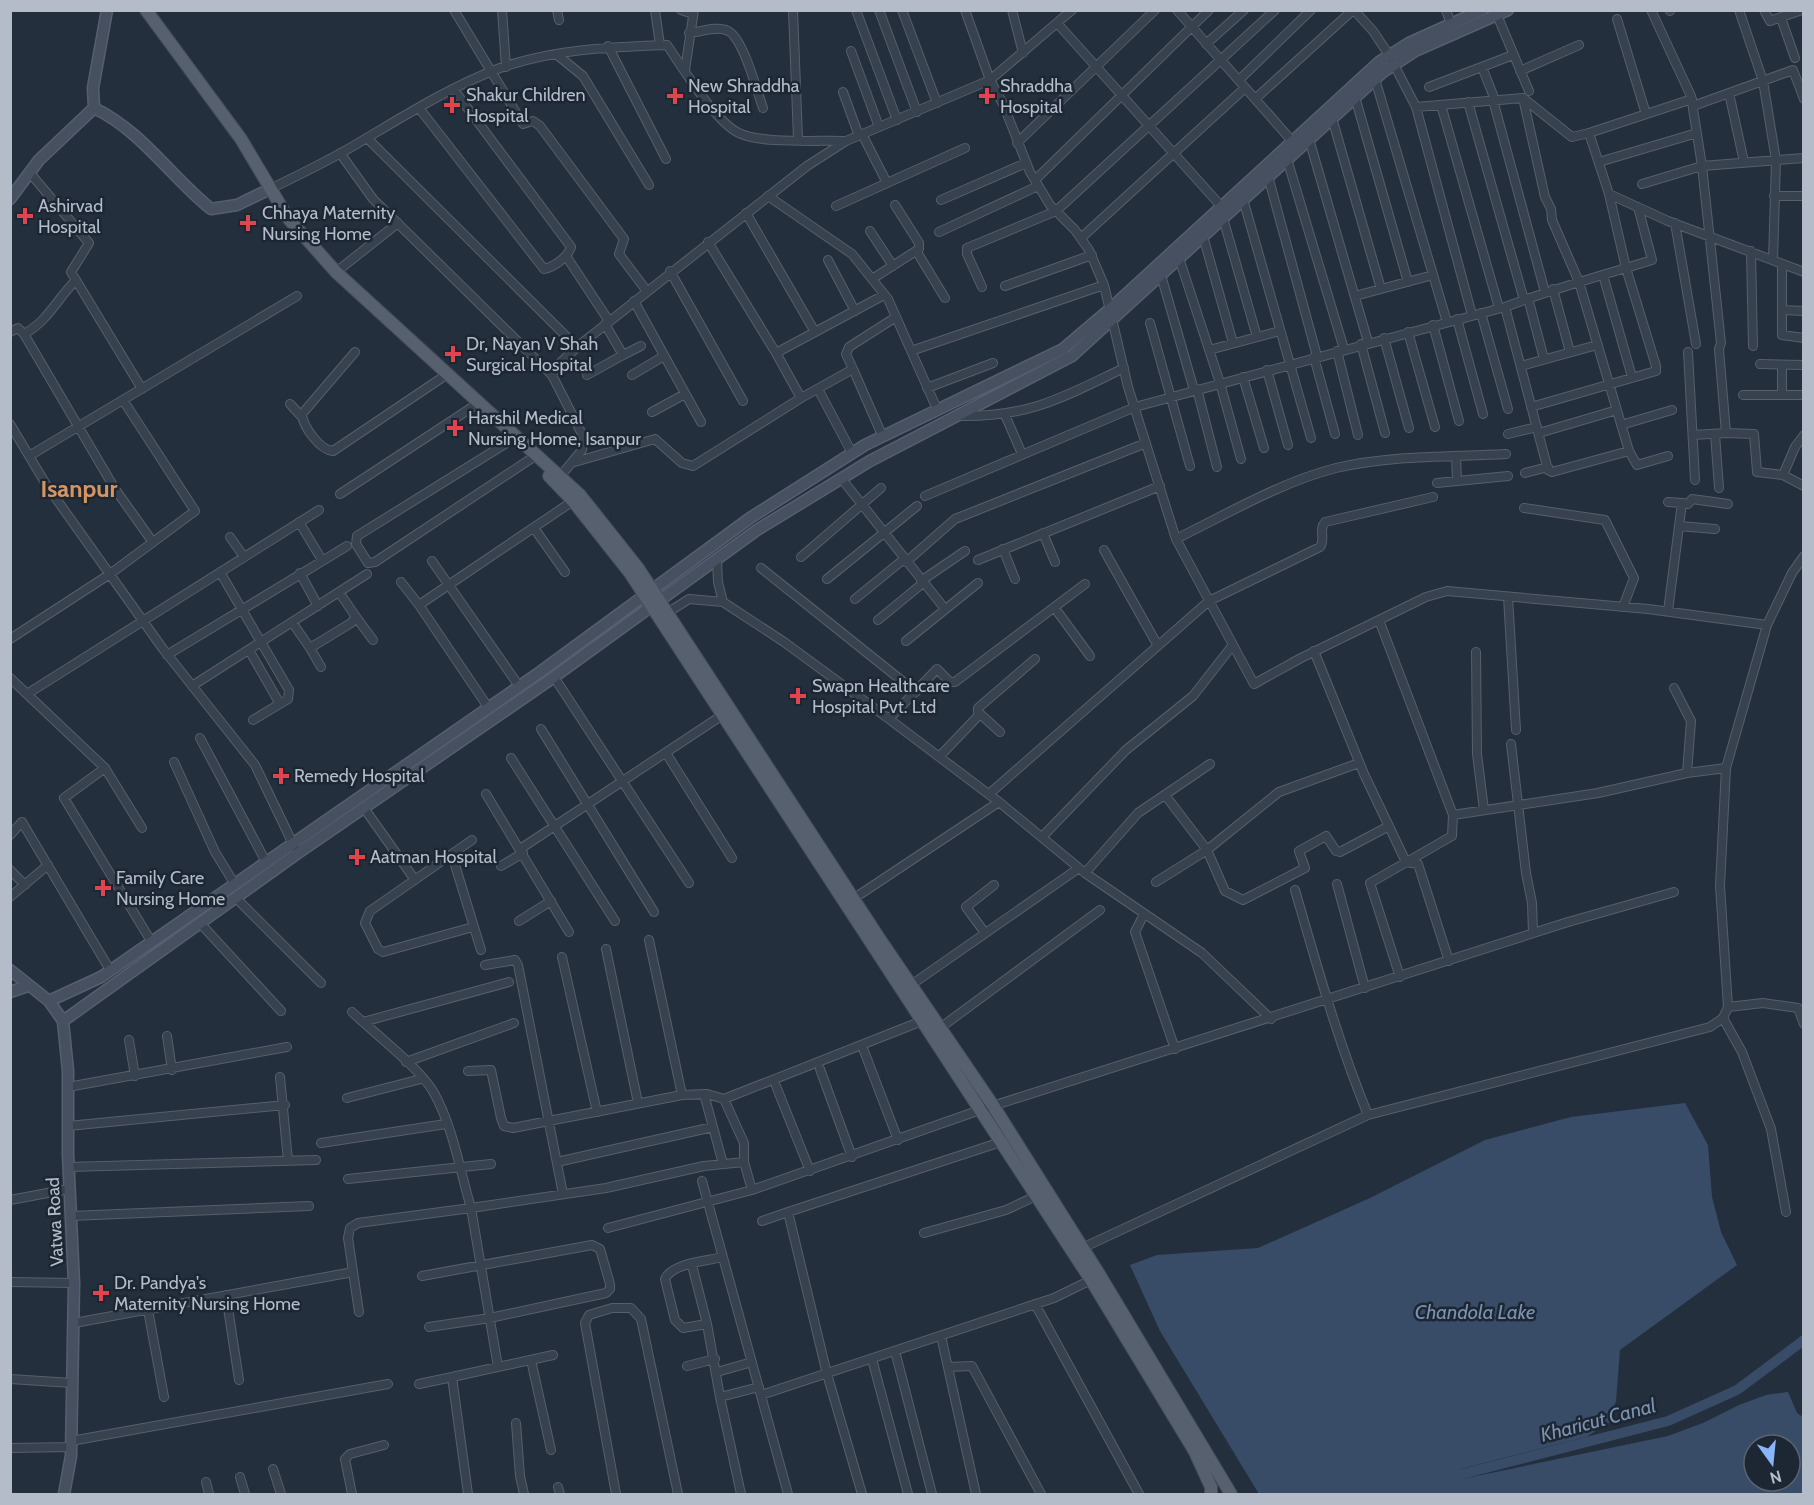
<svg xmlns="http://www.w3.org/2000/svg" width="1814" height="1505" viewBox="0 0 1814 1505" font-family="Cabin,sans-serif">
<rect width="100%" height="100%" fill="#242f3e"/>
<path fill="#394c67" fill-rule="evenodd" d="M1685,1103l23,42 4,52 9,35 16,33 -117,85 -4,51 -7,22 -23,14 -125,32 1,10 206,-43 35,-13 36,-18 27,-10 22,-3 9,21 6,4v77h-544l-99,-163 -30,-66 27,-10 101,-7 112,-50 115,-58 86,-23zM1754,1445h36v36h-36z"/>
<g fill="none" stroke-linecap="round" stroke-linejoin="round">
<path stroke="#394c67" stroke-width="10" d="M1447,1478l221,-57 69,-31 67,-50"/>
<g stroke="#565f6c" stroke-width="10">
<path id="street" d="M454,10l69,114 10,-3 7,5 84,113 -5,15 27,36
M502,10l4,57
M557,10l2,10
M655,10l5,35
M681,10l12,4
M793,10l5,129
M856,10l41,110
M879,10l38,102
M902,10l35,93
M965,10l25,70 13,24 27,68 20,33 25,25 14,20 15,35 24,102 48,152 78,145 47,-26 125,-61 21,-6 201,18 119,16
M1012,10l11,43
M1177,10l115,131
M1354,10l19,21 16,24 27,52 107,-9 49,39 17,-4 20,61 59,27 136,51
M1446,10l5,14
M1739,10l24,71 13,79 -3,100
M1764,10l6,11 32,-11
M1670,11v-1
M1497,15l32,76
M1781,18l14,40
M1617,19l29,95
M1057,23l163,182
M689,33c11,-1 27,-7 37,-3 17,5 31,62 37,78
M1206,44l38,-34
M608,46l58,113
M851,51l28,76
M556,54l27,22 66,109
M1482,67l11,28
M685,70l9,-60
M1520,71l59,-26
M1375,79l72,243
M1239,80l72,-70
M1429,87l84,-32
M843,92l16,44
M1729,93l15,69
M1355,97l53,185
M1523,98l22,99 6,12 1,11 27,62 50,169 -77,21 -4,-2 -43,-163c40,-15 80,-27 121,-39l-17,-74
M1255,99l98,-89
M1493,100l52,192
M1468,102l56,198
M1441,105l58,203
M1693,106l100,-36 11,29
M1416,107l56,208
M419,108l125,161c10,-2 24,-12 27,-22l-117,-157
M1332,118l49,171
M1589,133l103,-34
M862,134l25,49
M367,138l210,209
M1309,139l59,203
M1017,143l138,-133
M340,153l33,46 179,176
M1287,159l57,190
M1599,162l98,-29
M30,173l59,70 -18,29 71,117
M1268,176l49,180
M1035,180l174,-170
M1642,184l60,-18 -11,-70 -40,-86
M270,189c29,-14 58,-28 85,-44 46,-27 94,-58 145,-77 54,-19 111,-21 167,-23 16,23 48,77 72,88 22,11 79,7 105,8
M768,196l84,58 36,45 49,110
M1774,196h30
M1243,199l68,239
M941,200l85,-37
M836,206l129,-58
M746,213l69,119
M1223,218l34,119
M1675,223l21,121
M870,231l23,35
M939,232l99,-46
M1203,236l30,107
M1081,238l164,-150
M708,242l68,111 108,-58
M1751,251l2,95
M917,252l28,46
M566,256l43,65
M1179,258l41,125 21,76
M828,260l27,51
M1782,264v71l22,3
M670,271l73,130
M336,272l62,-49
M1161,275l33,115
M1603,275l29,102
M872,279l47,-30v-6l-24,-38
M1005,286l87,-31
M982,287l-15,-33v-6l89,-37 219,-201
M1553,289l17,63
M1355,296l78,-21
M1528,298l16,61
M634,301l67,121
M1782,310l22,1
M1481,313l27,96
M1457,319l26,95
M1150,323l40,143
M1433,325l26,96
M10,332l8,-4 6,6 91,155 37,52
M1408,332l27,95
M24,334c24,-13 33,-35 52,-54
M1384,338l25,90
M1361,344l24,89
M1209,350l71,-19
M911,351l193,-66
M1337,351l21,84
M355,352l-53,62c1,13 18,36 31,37l110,-74
M1688,352l7,128
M776,353l25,45
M623,355l18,-9
M1314,357l21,77
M1760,364l44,1
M1782,365v30
M1521,366l76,-21
M853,369l-7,-15 3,-7 47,-30
M1267,370l21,75
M587,375l36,-20 -18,-31
M632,375l32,-19
M1243,377l21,71
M927,388l66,-25
M818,389l34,64
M1197,389l20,78
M1743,395h61
M290,404l12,13
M1531,407l125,-36v-5l-30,-98 26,-8 -14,-53
M652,412l33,-18
M1005,415l17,39
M960,416c71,1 103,-19 164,-48
M10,424l37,62 116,163 92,116 40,83
M1621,425l51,-15
M1539,433l78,-23
M1508,434l29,-7
M1715,434l4,54
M1693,435l33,-2
M1804,435l-9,12 -12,28 21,11
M513,439l-156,97 -1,8 12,19 7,-1 157,-104
M1629,451l8,14 31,-9
M29,456l268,-160
M1456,457l1,24
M571,463l84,-24 27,24 11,3 108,-68 52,-29 29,66
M1525,473l23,-6
M1783,475l-26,-3 -3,-38 -28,-1 -7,-84 2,-6 -19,-177 102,-8
M841,478l104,131
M558,479l24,-29 2,-12 -32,-63 6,-10 19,-18 230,-181 39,-25 144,-61 82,-70
M1437,483l71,-7
M340,494l134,-88
M925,496l210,-89 370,-100
M1668,502l14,1 -14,108
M1682,503l6,1 4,-5 36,5
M1524,508l81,12 29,58 -11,29
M299,522l23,38
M1679,526l36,3
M534,528l31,44
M1043,533l12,29
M230,537l14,20
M1176,539c51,-25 105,-57 160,-71 54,-13 114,-11 170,-14
M1003,549l12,30
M1104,550l54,96
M801,557l80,-69
M717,560l1,22 5,20 61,40 105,77 110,83 86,71 117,80 69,66
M978,560l182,-74
M432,561l87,125
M906,562l49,-43 191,-76
M761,568l155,124
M220,572l69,118 -1,9 -35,21
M300,573l18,33
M827,579l90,-73
M921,581l44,-30
M401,582l18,23
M1508,597l8,133
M855,599l49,-40
M1054,607l36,49
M667,613l22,-14 34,3
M356,617l17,23
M878,620l45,-37
M1379,620l74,195 -1,21 -82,47 30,94
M292,622l18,26 41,-25 5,-6 -17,-25
M10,639l100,-65 85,-63 -72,-111
M906,641l72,-58
M310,648l11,19
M249,650l31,54
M1314,651l50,123 42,88 12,2 31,97
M1476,652l1,102 7,56
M167,655l180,-109
M554,677l135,206
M10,678l95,90 37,60
M192,686l175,-112
M1674,688l17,33 -4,52
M27,694l292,-184
M488,707l-69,-102 154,-104
M889,719l48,-50 13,13h5l130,-98
M541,729l113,183
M1000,732l-22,-20v-4l57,-49
M200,738l66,124
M1511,744l15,129 6,30 1,30
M666,753l66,105
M939,757l41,-43
M511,758l104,163
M174,762l41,90 19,31
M105,768l-41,30 87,143
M486,794l83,138
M989,794l220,-193 111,-54c6,-8 -2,-17 5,-25l108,-25
M1165,795l42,55 18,41 18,9 62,-32 -6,-17 27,-15 10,15 4,1 49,-26
M364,808l51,72
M1453,815l145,-22 89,-20 39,-5
M10,835l12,-13 88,148
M1042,837l84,-87 67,-54 39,-50
M472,840l-102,71 -5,12 13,26 5,3 90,-25
M520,849l204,-135
M452,855l29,95
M501,866l22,-13
M10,870l15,15
M1085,873l53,-60 72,-49
M1156,882l51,-32 72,-58 80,-29
M1337,884l28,104
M1295,890c22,76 43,152 73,225
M10,897l38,-32
M236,898l85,85
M850,901l149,-99
M1144,914l-9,18 40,117
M519,921l32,-20
M200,923l81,88
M985,933l-19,-26 28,-22
M649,940l33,155
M606,949l32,154
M562,957l35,155
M485,965l30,-5 3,5 45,229
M911,985l168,-117
M1728,1007l35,-4 35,5 6,16
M352,1012c21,20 69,57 82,81 19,34 26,78 37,115l-113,15 -8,5 -2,10 11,74
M1723,1018l19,34 29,77 15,83
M363,1022l146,-40
M940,1028l160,-118
M167,1036l5,34
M129,1040l6,36
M864,1051l34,89
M406,1062l108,-39
M820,1069l32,88
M468,1071l23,-1 10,48 3,8 9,2 169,-33 25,-1 17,5 20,44v19
M280,1077l8,84
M776,1086l34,85
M68,1087l219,-40
M704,1094l19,70
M347,1098l74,-19
M724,1099l198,-78
M68,1126l217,-21
M321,1143l125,-19
M557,1162l156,-35
M68,1167l248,-7
M348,1179l143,-15
M702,1181l86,313
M10,1200l59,-11
M71,1216l238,-10
M762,1221l26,-9
M608,1228l144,-38
M924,1233l82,-23 30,-14
M1080,1249l288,-134 342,-88 13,-9 5,-11 -8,-121 6,-118 41,-143 25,-52 12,-17
M723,1257c-16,4 -51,6 -58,22l10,41 8,8 24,-4 13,73 39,-10
M692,1265l15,59
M422,1276l170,-31 8,4 10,35v5l-4,4 -116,25 -61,9
M10,1282l64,1
M226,1295l13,85
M1035,1304l104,190
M148,1310l16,87
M74,1323l279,-51
M941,1336l35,158
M895,1351l37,143
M872,1359l36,135
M531,1360l20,90
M687,1366l28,-7
M498,1367l-27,-159 135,-20 98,-22 40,-4 8,28 228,-80 588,-188 106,-30
M948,1367l24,-1 69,128
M717,1372l35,-10
M452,1377l101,-22
M10,1379l62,4
M419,1384l33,-7 16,117
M761,1395l293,-97 37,-18
M720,1397l21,97
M516,1423l4,53 4,18
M71,1441l317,-57
M10,1448l61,-1
M273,1469l8,25
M240,1477l5,17
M206,1482l3,12
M558,1487l2,7
M352,1494l-7,-35 5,-5 34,-9
M616,1494l-31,-171 4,-8 23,-7h19l10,11 37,175
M862,1494l-35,-120 -39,-162 213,-70"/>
</g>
<g stroke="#565f6c" stroke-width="13">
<path id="secondary" d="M94,108c48,23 77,69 117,101l26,-4 33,-16
M10,199l29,-39 55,-52 -1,-20 14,-78
M10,970l39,31 14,20 5,50v83l6,129 -3,173 -7,38
M10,992l18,-6
M49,1001l52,-24 439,-305 210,-154 115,-73 198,-96 47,-40 269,-247 30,-19 73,-33
M63,1021l235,-168 249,-171 210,-152 113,-69 202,-105 311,-284 32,-21 93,-41"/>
</g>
<g stroke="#414a57" stroke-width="14">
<path id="primary" d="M146,10l95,129 47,79 48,54 244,223 58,73 241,370 115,169 105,167 132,220
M549,476l24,25 57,72 461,707 104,172 16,35v7"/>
</g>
<use href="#street" stroke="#38414e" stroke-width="8"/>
<use href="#secondary" stroke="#465061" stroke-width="10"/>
<use href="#primary" stroke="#56606e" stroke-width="12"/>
</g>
<g fill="#e0444e" stroke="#1d2633" stroke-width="2">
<path d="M672 87h6v6h6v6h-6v6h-6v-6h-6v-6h6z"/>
<path d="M984 87h6v6h6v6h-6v6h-6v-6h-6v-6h6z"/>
<path d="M449 96h6v6h6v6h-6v6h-6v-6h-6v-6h6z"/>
<path d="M22 207h6v6h6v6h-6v6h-6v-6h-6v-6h6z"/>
<path d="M245 214h6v6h6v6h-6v6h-6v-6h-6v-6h6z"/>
<path d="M450 345h6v6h6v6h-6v6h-6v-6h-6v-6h6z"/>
<path d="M452 419h6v6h6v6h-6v6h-6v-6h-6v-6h6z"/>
<path d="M795 687h6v6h6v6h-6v6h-6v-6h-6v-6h6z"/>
<path d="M278 767h6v6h6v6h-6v6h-6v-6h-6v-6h6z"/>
<path d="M354 848h6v6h6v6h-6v6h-6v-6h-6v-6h6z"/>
<path d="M100 879h6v6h6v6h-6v6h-6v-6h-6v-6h6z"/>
<path d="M98 1284h6v6h6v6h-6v6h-6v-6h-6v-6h6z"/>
</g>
<g text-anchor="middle" stroke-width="5" stroke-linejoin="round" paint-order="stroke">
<g font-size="18" fill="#b4bcc9" stroke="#1d2633" text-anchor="start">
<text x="688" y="92">New Shraddha<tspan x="688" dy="21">Hospital</tspan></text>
<text x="1000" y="92">Shraddha<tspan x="1000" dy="21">Hospital</tspan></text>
<text x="466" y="101">Shakur Children<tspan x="466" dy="21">Hospital</tspan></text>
<text x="38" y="212">Ashirvad<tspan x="38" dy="21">Hospital</tspan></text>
<text x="262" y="219">Chhaya Maternity<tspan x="262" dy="21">Nursing Home</tspan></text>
<text x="466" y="350">Dr, Nayan V Shah<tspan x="466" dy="21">Surgical Hospital</tspan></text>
<text x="468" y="424">Harshil Medical<tspan x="468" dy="21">Nursing Home, Isanpur</tspan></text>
<text x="812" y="692">Swapn Healthcare<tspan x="812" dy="21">Hospital Pvt. Ltd</tspan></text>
<text x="294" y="782">Remedy Hospital</text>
<text x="370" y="863">Aatman Hospital</text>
<text x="116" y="884">Family Care<tspan x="116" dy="21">Nursing Home</tspan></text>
<text x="114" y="1289">Dr. Pandya's<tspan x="114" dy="21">Maternity Nursing Home</tspan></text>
</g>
<g font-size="18" fill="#b4bcc9" stroke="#1d2633">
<text transform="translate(55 1222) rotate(-93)" y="6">Vatwa Road</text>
</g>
<g font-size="20" font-style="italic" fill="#7c92b1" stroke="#1d2633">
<text x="1475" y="1319">Chandola Lake</text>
<text transform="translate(1598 1420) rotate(-15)" y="7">Kharicut Canal</text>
</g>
<g font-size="24" font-weight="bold" fill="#d59563" stroke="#1d2633">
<text x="79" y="497">Isanpur</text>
</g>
</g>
<rect width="1814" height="1505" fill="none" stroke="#b4bcc9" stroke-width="24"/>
<g transform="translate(1772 1463) rotate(165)"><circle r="28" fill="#1d2633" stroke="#59626f" stroke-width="1.5"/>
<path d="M0-4.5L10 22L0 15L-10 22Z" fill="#8ab4f8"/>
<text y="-9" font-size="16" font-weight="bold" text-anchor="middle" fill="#b4bcc9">N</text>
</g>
</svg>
